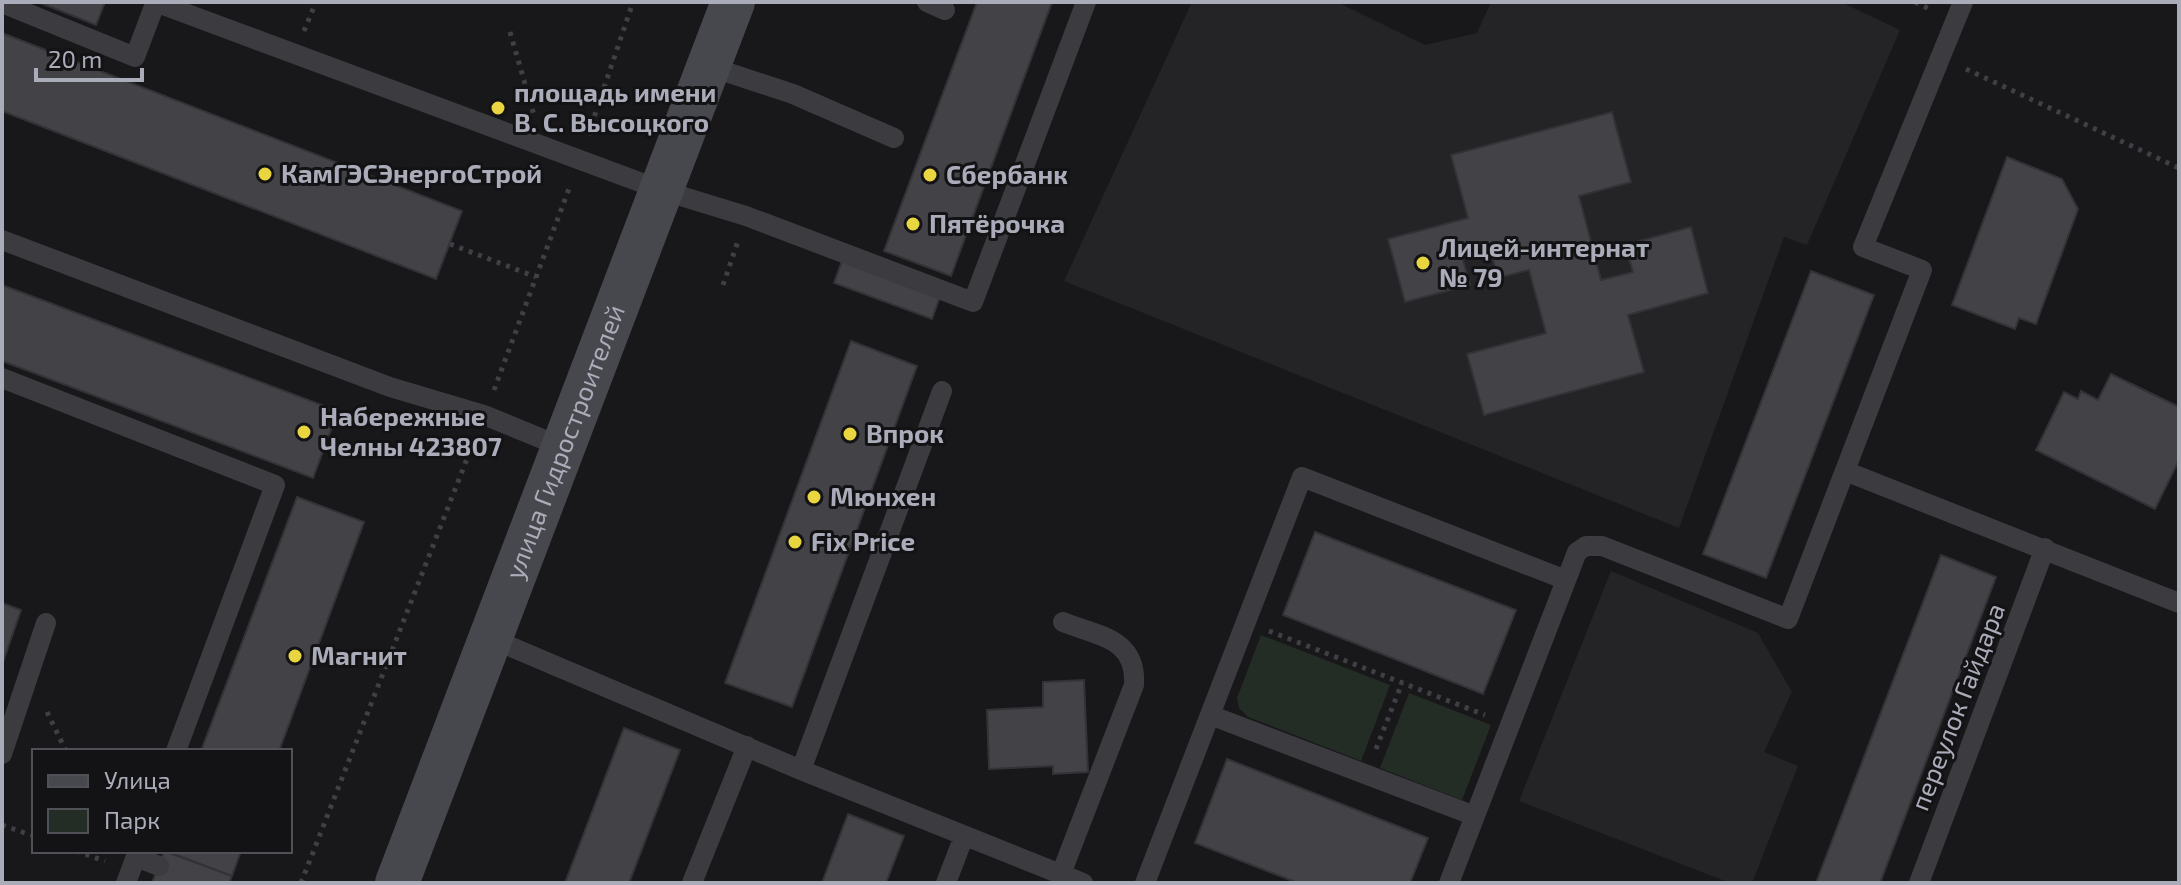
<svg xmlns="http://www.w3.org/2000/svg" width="2181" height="885" viewBox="0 0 2181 885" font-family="'Exo 2',sans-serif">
<rect width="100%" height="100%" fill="#18181a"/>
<path fill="#242427" d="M1192,2h145l88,43 52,-12 14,-31h350l59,28 -93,215 -23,-8 -105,291 -615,-247z
M1611,571l147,62 34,59 -28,60 34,14 -46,117h-22l-211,-82z"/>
<path fill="#242c26" d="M1261,635l129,50 -29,76 -113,-44 -9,-9 -2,-10z
M1409,693l82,32 -29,75 -82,-32z"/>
<path fill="#424247" stroke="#333236" stroke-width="2" d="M38,2h67l-9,23z
M977,2h75l-101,274 -67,-25z
M2,33l460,178 -26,68 -434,-168z
M1612,112l19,70 -52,14 22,84 32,-8 -8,-27 66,-18 17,66 -80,22 16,57 -160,43 -17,-61 79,-21 -17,-63 -31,8 -8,-29 -28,7 8,29 -65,17 -17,-63 80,-21 -17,-63z
M2007,157l55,22 16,30 -42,115 -17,-6 -4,11 -63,-24z
M843,258l98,36 -9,25 -98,-36z
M1811,271l63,24 -108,283 -63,-24z
M2,285l336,126 -25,67 -311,-117z
M851,341l66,25 -125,341 -67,-24z
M2111,374l68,33v53l-24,49 -119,-59 28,-58 14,7 3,-8 17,9z
M297,497l67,25 -85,229h-78z
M1315,532l201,78 -33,84 -200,-79z
M1941,555l55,22 -116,306h-64z
M2,603l19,7 -19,55z
M1084,680l4,92 -35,2v-8l-64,3 -2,-59 56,-3v-25z
M624,728l56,22 -51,133h-64z
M1227,759l201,79 -18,45h-112l-103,-40z
M848,814l56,22 -18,47h-64z
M164,851l68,25 -3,7h-77z
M166,851h75l-9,25z"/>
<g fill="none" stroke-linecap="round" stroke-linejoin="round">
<path stroke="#3f3f45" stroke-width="5" stroke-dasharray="4 6" stroke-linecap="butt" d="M1915,2l17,8
M304,31l12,-29
M510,32l24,83
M1966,69l213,99
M588,135l45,-133
M450,244l86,33
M723,285l15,-44
M494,390l76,-204
M1269,631l216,84
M47,712l19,39
M1376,749l26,-66
M2,825l32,11
M76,851l29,10
M301,883l173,-442"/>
<path stroke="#3b3b40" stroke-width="20" d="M155,2l506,188 85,26 227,86 113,-300
M927,2l18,8
M2,3l133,54 20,-53
M708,66l85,28 101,44
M2,240l388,147 94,28 78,32
M2,378l273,107 -99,266
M1845,471l334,132
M490,638l311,132 282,113
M1210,715l265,101
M2,754l44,-131
M801,770l141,-379
M136,857l23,9
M1061,874l73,-189c3,-47 -36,-49 -71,-63
M126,883l12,-32
M692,883l55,-137
M946,883l18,-47
M1145,883l157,-406 264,103
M1449,883l128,-331 9,-6h16l186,73 134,-349 -59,-23 100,-245
M1919,883l126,-335"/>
<path stroke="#47474e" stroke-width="44" id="s1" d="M397,883l336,-881"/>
</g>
<g fill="#e9d540" stroke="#131315" stroke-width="3">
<circle cx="498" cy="108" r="8"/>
<circle cx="265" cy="174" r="8"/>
<circle cx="930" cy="175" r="8"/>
<circle cx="913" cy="224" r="8"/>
<circle cx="1423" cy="263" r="8"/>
<circle cx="304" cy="432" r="8"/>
<circle cx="850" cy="434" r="8"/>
<circle cx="814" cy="497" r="8"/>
<circle cx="795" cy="542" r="8"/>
<circle cx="295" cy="656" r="8"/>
</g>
<g text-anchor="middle" stroke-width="6" stroke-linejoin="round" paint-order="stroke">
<g font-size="26" font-weight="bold" fill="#abacb9" stroke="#131315" text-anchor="start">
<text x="514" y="102">площадь имени<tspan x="514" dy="30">В. С. Высоцкого</tspan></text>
<text x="281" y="183">КамГЭСЭнергоСтрой</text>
<text x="946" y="184">Сбербанк</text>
<text x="929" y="233">Пятёрочка</text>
<text x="1439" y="257">Лицей-интернат<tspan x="1439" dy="30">№ 79</tspan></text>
<text x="320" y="426">Набережные<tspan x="320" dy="30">Челны 423807</tspan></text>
<text x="866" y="443">Впрок</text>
<text x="830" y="506">Мюнхен</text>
<text x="811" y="551">Fix Price</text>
<text x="311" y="665">Магнит</text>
</g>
<g font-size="26" fill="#abacb9" stroke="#131315">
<text dy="9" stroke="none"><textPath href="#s1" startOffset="472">улица Гидростроителей</textPath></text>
<text transform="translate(1958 707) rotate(-69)" y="9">переулок Гайдара</text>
</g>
</g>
<rect width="2181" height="885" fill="none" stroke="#abacb9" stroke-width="8"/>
<rect x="32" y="749" width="260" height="104" fill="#131315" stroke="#505057" stroke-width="2"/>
<rect x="48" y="775" width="40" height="12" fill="#47474e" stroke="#505057" stroke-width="2"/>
<text x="104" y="789" font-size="24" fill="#abacb9">Улица</text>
<rect x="48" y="809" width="40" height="24" fill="#242c26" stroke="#505057" stroke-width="2"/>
<text x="104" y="829" font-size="24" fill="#abacb9">Парк</text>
<path d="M36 68v12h106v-12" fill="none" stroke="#abacb9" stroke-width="4"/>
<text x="48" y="68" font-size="24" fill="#abacb9" stroke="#131315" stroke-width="6" paint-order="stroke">20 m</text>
</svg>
